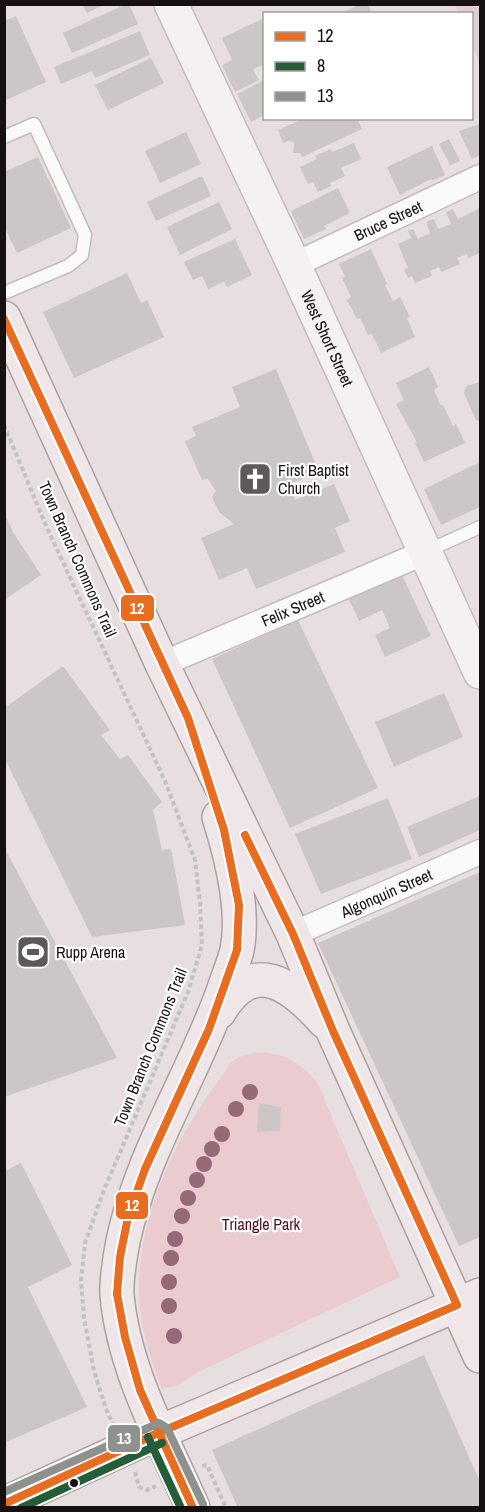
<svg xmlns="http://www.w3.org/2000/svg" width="485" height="1512" viewBox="0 0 485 1512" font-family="'Archivo Narrow',sans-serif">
<rect width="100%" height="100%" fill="#e7dedf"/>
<path fill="#e0ced0" d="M455,5h25v59l-8,-21v-29l-13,-1z"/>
<path fill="#eaccd0" d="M258,1052c29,2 39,9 59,30l83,195 -202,95 -22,14 -14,3c-13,-36 -23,-62 -23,-102 0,-72 37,-151 80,-207 5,-5 8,-15 13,-19 7,-5 17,-7 26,-9z"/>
<path fill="#cdc6c6" d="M82,4h23l-18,9z
M126,4h3l9,20 -66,29 -9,-20z
M360,4h8l4,10h-32z
M16,16l30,66 -42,19v-80z
M264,18v51l-1,-4 -10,4 6,11 -24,12 -13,-27 10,-5 -10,-22z
M140,31l10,24 -55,23 -3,-7 -31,13 -7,-17z
M151,58l13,25 -56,27 -13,-25z
M264,80v35l-13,7 -14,-28z
M305,118h52l5,11 -60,28 -2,-4h-7l1,-11 -6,-1 -5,2 -5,-13z
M480,124v31l-8,4 -13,-28z
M186,132l15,32 -41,19 -15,-32z
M449,139l11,22 -10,4 -11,-21z
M354,143l7,16 -20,9 4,8 -15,7 1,3 -13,6 -5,-10 -5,2 -8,-17 17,-8 -2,-3 16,-7 1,3z
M432,146l13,29 -13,6 -1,-2 -31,16 -13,-28z
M38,157l33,71 -54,25 -13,-27v-54z
M202,176l9,20 -55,25 -9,-19z
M338,188l12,25 -26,13 2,3 -22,10 -13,-28z
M219,202l13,27 -52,26 -13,-28z
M480,208v45l-12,5 -1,-4 -10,4 3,6 -19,8 -2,-5 -9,4 2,5 -17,7 -3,-7 -4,2 -4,-8 4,-2 -10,-24 13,-6 -3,-7 5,-2 5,10 12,-6 -4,-11 8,-3 4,10 13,-5 -5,-12 7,-3 5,10z
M235,239l17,36 -25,12 -3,-5 -16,7 -6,-13 -9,4 -9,-18z
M371,249l16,35 -2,1 8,16 7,-4 10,20 -3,1 8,19 -34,16 -9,-19 -4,1 -8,-17 -3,1 -10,-19 4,-3 -9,-19 3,-1 -6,-13z
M127,273l14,30 6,-3 17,37 -90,41 -31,-66z
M429,367l9,20 -4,3 5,12 2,4 2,-1 10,21 3,-2 9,19 -41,19 -9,-19 2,-1 -21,-38 8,-4 -8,-17z
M276,369l43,103 -30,12 6,16 39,-16 16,37 -15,7 10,24 -89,37 -9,-21 -28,12 -18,-42 33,-14 -15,-12 -7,-15 4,-6 -8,-12 -6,1 -17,-39 11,-5 -4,-9 48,-20 -8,-20z
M480,382v39l-4,-1 -12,-27 2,-7z
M480,462v45l-39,18 -17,-36z
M4,513l9,19 28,43 -37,25z
M400,571l31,65 -46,21 -10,-22 15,-7 -8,-18 -23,11 -12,-26z
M298,620l80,168 -88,40 -78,-169z
M63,666l47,64 -9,5 19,24 8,-4 34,47 -9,8 9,40 9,-1 14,76 -93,12 -88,-180 2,-50z
M444,693l19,44 -69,30 -19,-45z
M480,796v34l-61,27 -12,-30z
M388,798l24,61 -91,35 -26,-60z
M4,847l113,211 -113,39z
M480,872v365l-21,9 -141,-303z
M259,1103l22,4 -1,24 -23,1z
M21,1163l51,102 -44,22 59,120 -83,36v-272z
M424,1355l56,127v26h-242l-26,-58z"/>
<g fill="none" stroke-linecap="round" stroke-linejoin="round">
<g stroke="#c4bdbe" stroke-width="15">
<path id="service" d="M4,137l30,-13 51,111 -3,20 -14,11 -64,27
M427,551l53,-24"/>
</g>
<g stroke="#c4bdbe" stroke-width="27">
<g id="minor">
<path id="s1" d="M294,265l186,-88"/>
<path id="s2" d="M162,664l264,-112"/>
<path id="s3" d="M293,934l187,-82"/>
</g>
</g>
<g stroke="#c4bdbe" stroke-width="36">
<g id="secondary">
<path id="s4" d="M171,4l123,261 186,407"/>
</g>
</g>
<g stroke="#afa0a2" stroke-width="36">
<path id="primary" d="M4,318l158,346 131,270 40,97 147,325
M219,1012c34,-57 72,-28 106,10
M4,1504l154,-71 322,-138
M193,1508c-30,-69 -69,-137 -76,-213 -1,-17 3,-37 6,-54 19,-89 71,-167 101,-252 4,-13 10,-26 13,-39 8,-40 -6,-95 -18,-133"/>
</g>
<path stroke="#c3c1c1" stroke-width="4" stroke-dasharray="4.5 3" stroke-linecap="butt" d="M4,425l43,103 118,253 30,79 5,43 2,42 -14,47 -84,198 -19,53 -4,38 3,37 10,53 12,38 7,15
M202,1466l5,-1 19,43
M135,1472l4,15 8,3 9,-4"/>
<use href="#service" stroke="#fbfafa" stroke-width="12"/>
<use href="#minor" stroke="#fbfafa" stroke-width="24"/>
<use href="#secondary" stroke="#f5f1f1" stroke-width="33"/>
<use href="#primary" stroke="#eee6e8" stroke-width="33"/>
<g stroke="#fff" stroke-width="12">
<path id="bus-1" d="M4,319l184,399 36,112 15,75 -2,45 -28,79 -64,140 -17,48 -8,40 -3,37 8,43 15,53 53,118
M245,835l48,99 40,97 124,274
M4,1504l154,-71 299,-128"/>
</g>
<g stroke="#fff" stroke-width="12">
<path id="bus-2" d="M148,1437l33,71
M21,1508l141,-65"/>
</g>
<g stroke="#fff" stroke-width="12">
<path id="bus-3" d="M4,1492l155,-69 8,5 36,76"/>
</g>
<use href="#bus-1" stroke="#e86d21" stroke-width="8"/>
<use href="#bus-2" stroke="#255d39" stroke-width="8"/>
<use href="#bus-3" stroke="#8e918d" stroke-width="8"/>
</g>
<g fill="#956976">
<circle cx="250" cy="1092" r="8"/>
<circle cx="236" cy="1109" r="8"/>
<circle cx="222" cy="1134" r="8"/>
<circle cx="212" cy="1149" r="8"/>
<circle cx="204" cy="1164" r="8"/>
<circle cx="197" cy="1180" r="8"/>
<circle cx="188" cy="1198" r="8"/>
<circle cx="182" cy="1216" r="8"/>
<circle cx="175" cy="1239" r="8"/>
<circle cx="171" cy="1258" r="8"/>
<circle cx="169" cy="1282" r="8"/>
<circle cx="169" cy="1306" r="8"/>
<circle cx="174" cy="1336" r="8"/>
</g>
<defs>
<g id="church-square" transform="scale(1.725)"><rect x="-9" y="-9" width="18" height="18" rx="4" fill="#5f5859" stroke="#fff"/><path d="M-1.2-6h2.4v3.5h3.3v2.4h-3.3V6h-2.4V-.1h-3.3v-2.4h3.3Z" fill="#fff"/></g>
<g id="stadium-square" transform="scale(1.725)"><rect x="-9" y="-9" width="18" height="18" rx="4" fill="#5f5859" stroke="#fff"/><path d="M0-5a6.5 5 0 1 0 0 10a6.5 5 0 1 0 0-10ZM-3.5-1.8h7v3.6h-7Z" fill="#fff"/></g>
</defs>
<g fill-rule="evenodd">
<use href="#church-square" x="255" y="479"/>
<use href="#stadium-square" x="33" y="952"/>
</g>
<circle fill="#161011" stroke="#fff" stroke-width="2" cx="74" cy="1483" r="5"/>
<g text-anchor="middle" stroke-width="4.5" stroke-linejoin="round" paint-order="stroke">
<g font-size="16" fill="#161011" stroke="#fff">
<text dy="6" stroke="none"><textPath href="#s1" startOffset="104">Bruce Street</textPath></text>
<text dy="6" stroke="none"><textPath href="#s4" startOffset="369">West Short Street</textPath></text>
<text transform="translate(78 559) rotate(66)" y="6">Town Branch Commons Trail</text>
<text dy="6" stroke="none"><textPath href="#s2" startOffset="142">Felix Street</textPath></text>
<text dy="6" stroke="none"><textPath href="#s3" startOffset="102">Algonquin Street</textPath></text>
<text transform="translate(150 1047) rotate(-68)" y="6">Town Branch Commons Trail</text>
</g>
<g font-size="16" fill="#161011" stroke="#fff" text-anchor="start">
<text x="278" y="476">First Baptist<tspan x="278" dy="18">Church</tspan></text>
<text x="56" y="958">Rupp Arena</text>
</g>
<g font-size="16" fill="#520921" stroke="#fff">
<text x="261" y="1230">Triangle Park</text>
</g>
</g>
<g stroke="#fff" stroke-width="2">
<rect x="120" y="594" width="35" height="28" rx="6" fill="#e86d21"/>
<rect x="115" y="1191" width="34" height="29" rx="6" fill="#e86d21"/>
<rect x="107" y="1424" width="34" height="29" rx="6" fill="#8e918d"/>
</g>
<g font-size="16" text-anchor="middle" font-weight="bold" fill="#fff">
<text x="137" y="614">12</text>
<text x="132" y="1211">12</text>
<text x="124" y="1444">13</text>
</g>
<rect width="485" height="1512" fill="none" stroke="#161011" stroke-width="12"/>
<rect x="263" y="12" width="210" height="108" fill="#ffffff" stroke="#a29fa0" stroke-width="1.5"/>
<rect x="275" y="32" width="30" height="9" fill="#e86d21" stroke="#a29fa0" stroke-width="1.5"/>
<text x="317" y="42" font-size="18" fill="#161011">12</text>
<rect x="275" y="62" width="30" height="9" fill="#255d39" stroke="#a29fa0" stroke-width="1.5"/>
<text x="317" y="72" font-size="18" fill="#161011">8</text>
<rect x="275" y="92" width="30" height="9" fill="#8e918d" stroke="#a29fa0" stroke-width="1.5"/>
<text x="317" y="102" font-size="18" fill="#161011">13</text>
</svg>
